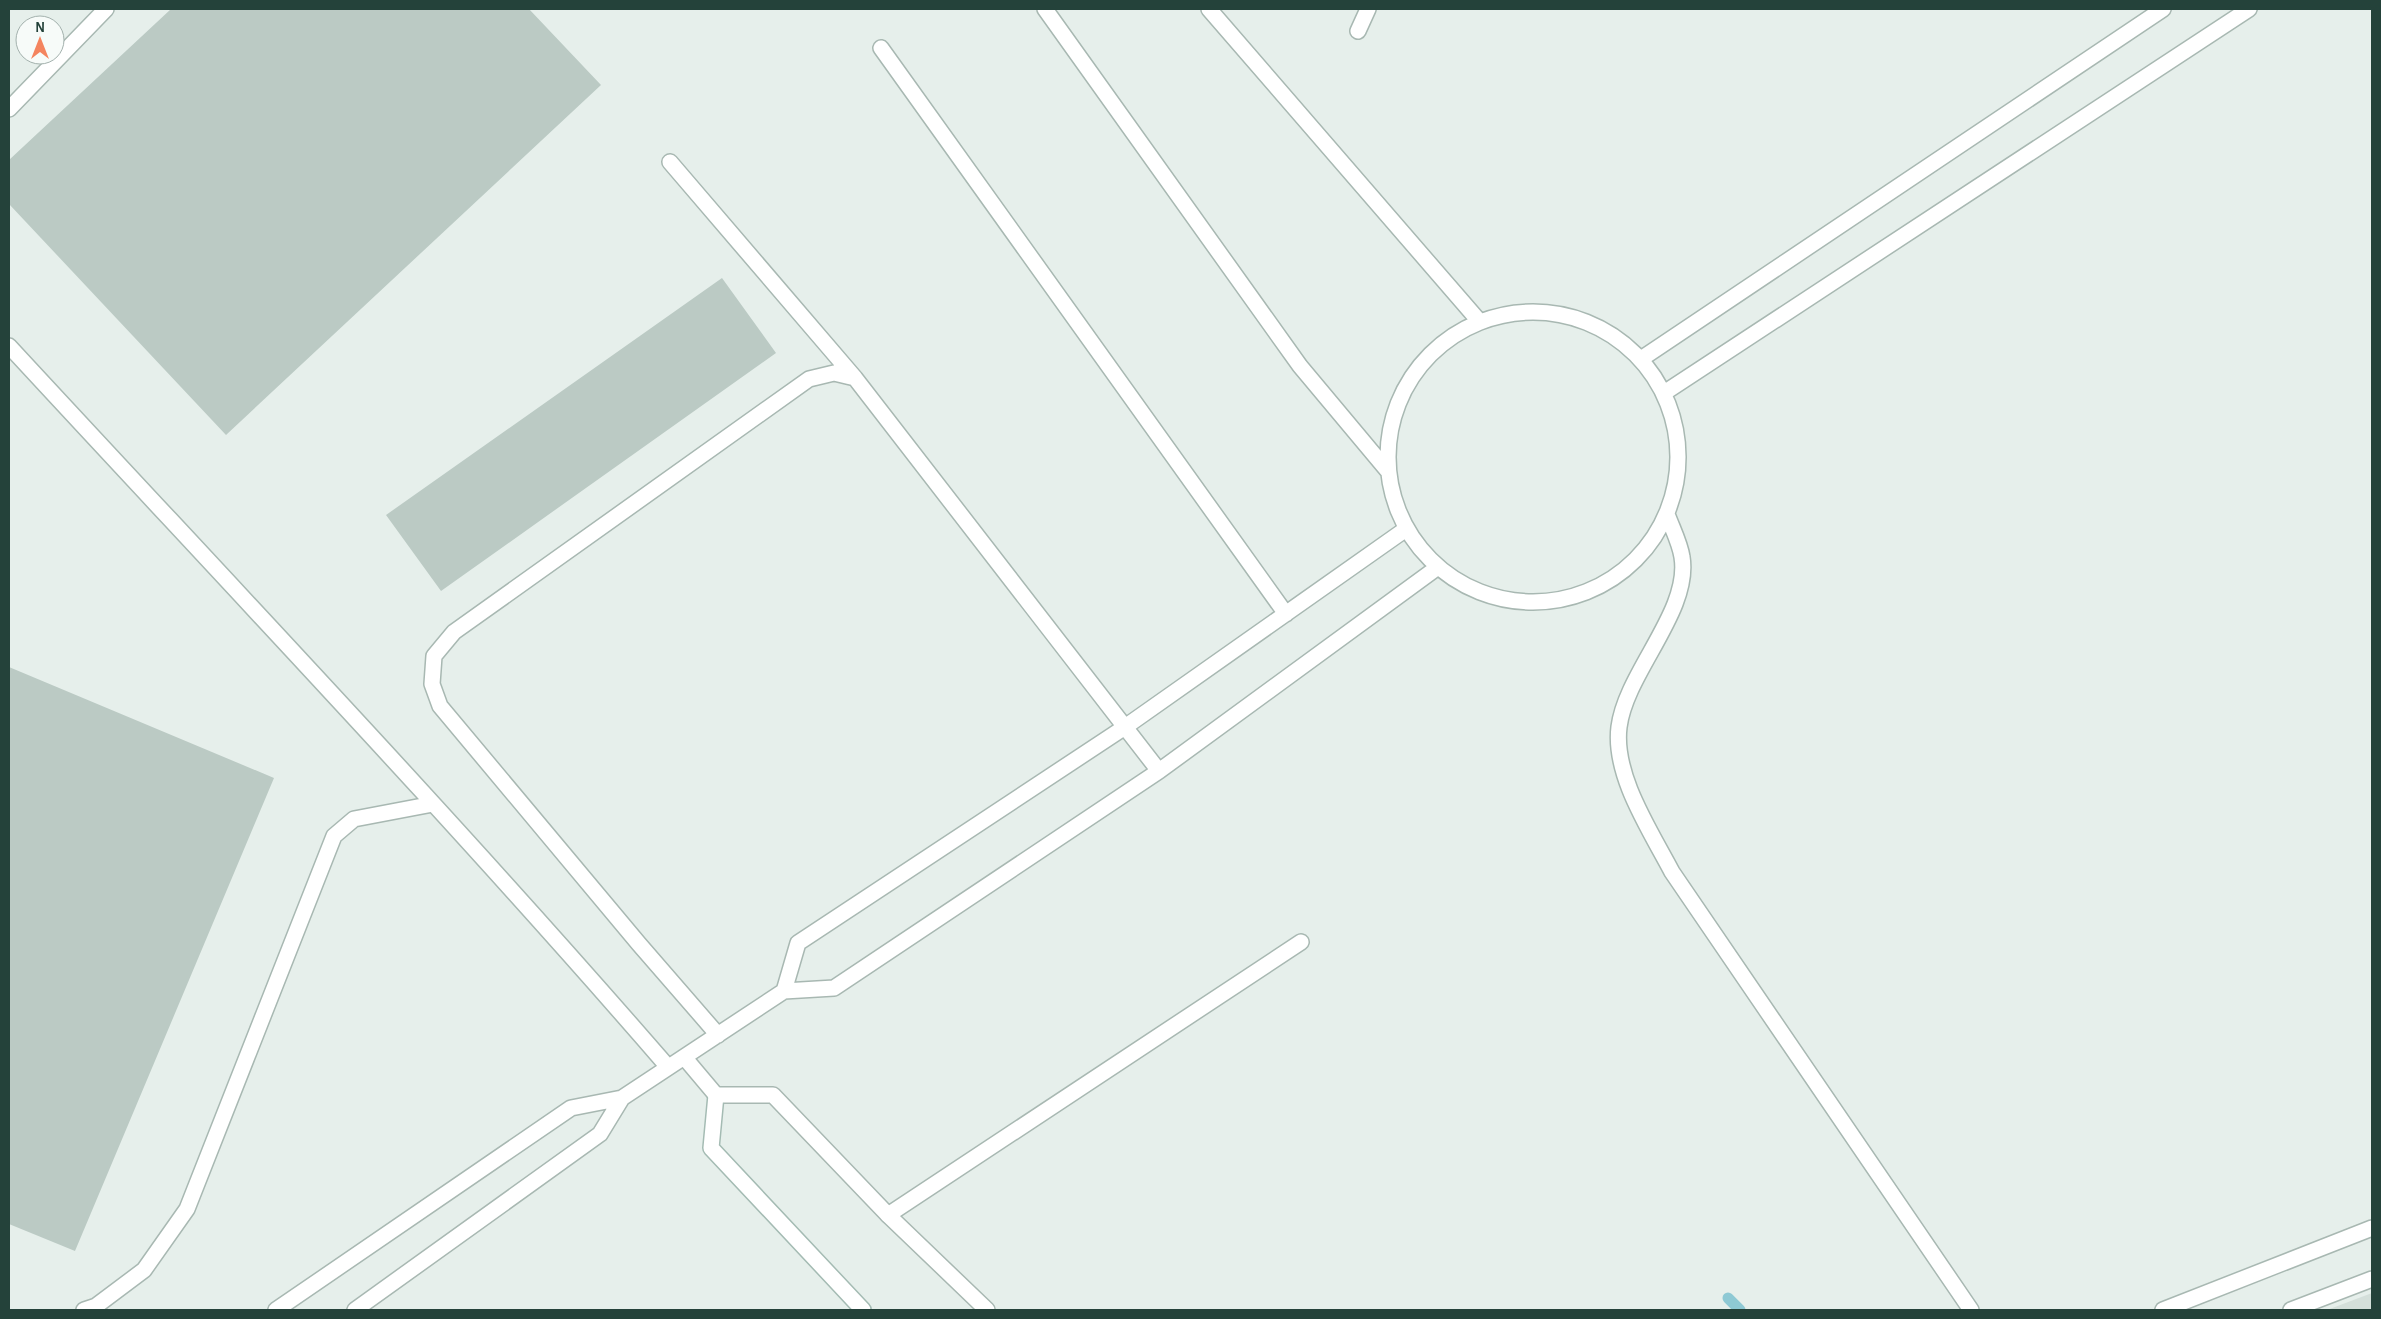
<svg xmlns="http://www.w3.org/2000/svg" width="2381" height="1319" viewBox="0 0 2381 1319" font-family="'Alegreya Sans',sans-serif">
<rect width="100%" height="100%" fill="#e6efeb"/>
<path fill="#d4dfda" d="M2372,1293v17h-45z"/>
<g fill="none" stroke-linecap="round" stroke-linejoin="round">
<path stroke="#8ec9d4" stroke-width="11" d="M1728,1298l12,12"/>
</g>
<path fill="#bbcac4" d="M171,9h358l72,76 -375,350 -217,-231v-44z
M722,278l54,75 -335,238 -55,-76z
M9,667l265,111 -199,473 -66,-27z"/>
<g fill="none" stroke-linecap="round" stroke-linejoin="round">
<g stroke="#a8b8b2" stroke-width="18">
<path id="lane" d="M1045,9l255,357 87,104
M1209,9l270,312
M1358,31l10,-22
M881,48l405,566
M9,109l97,-100
M670,162l185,216
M1388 457a145 145 0 1 1 290 0a145 145 0 1 1-290 0Z
M9,346c221,239 446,475 659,721
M1641,359l522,-350
M1664,393l585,-384
M1667,514c5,14 13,29 15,43 9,54 -56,115 -63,170 -6,48 31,103 53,145l299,438
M784,991l14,-48 327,-216 281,-198
M718,1035l-79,-91 -199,-238 -8,-22 2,-28 20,-24 355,-253 25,-6 21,5 304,393
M684,1057l32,38
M888,1215l413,-273
M84,1310l12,-4 48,-36 43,-61 147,-373 20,-17 79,-15
M276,1310l295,-202 51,-10 162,-107 50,-3 325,-217 279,-204
M355,1310l245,-176 22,-36
M2163,1310l209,-82
M2291,1310l81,-31"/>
</g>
<g stroke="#a8b8b2" stroke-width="18">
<path id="street" d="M716,1095h57l115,120 99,95"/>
</g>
<g stroke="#a4bbb3" stroke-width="18">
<path id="secondary" d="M716,1095l-5,53 152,162"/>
</g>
<use href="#lane" stroke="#fff" stroke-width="15"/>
<use href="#street" stroke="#fff" stroke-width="15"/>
<use href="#secondary" stroke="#fff" stroke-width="15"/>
</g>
<rect width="2381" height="1319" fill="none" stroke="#24423a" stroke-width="20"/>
<g transform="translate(40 40)"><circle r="24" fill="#f7fbf9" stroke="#a3b1ad"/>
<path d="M0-4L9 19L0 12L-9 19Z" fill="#f4845f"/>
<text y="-8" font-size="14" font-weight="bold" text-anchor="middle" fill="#24423a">N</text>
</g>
</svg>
